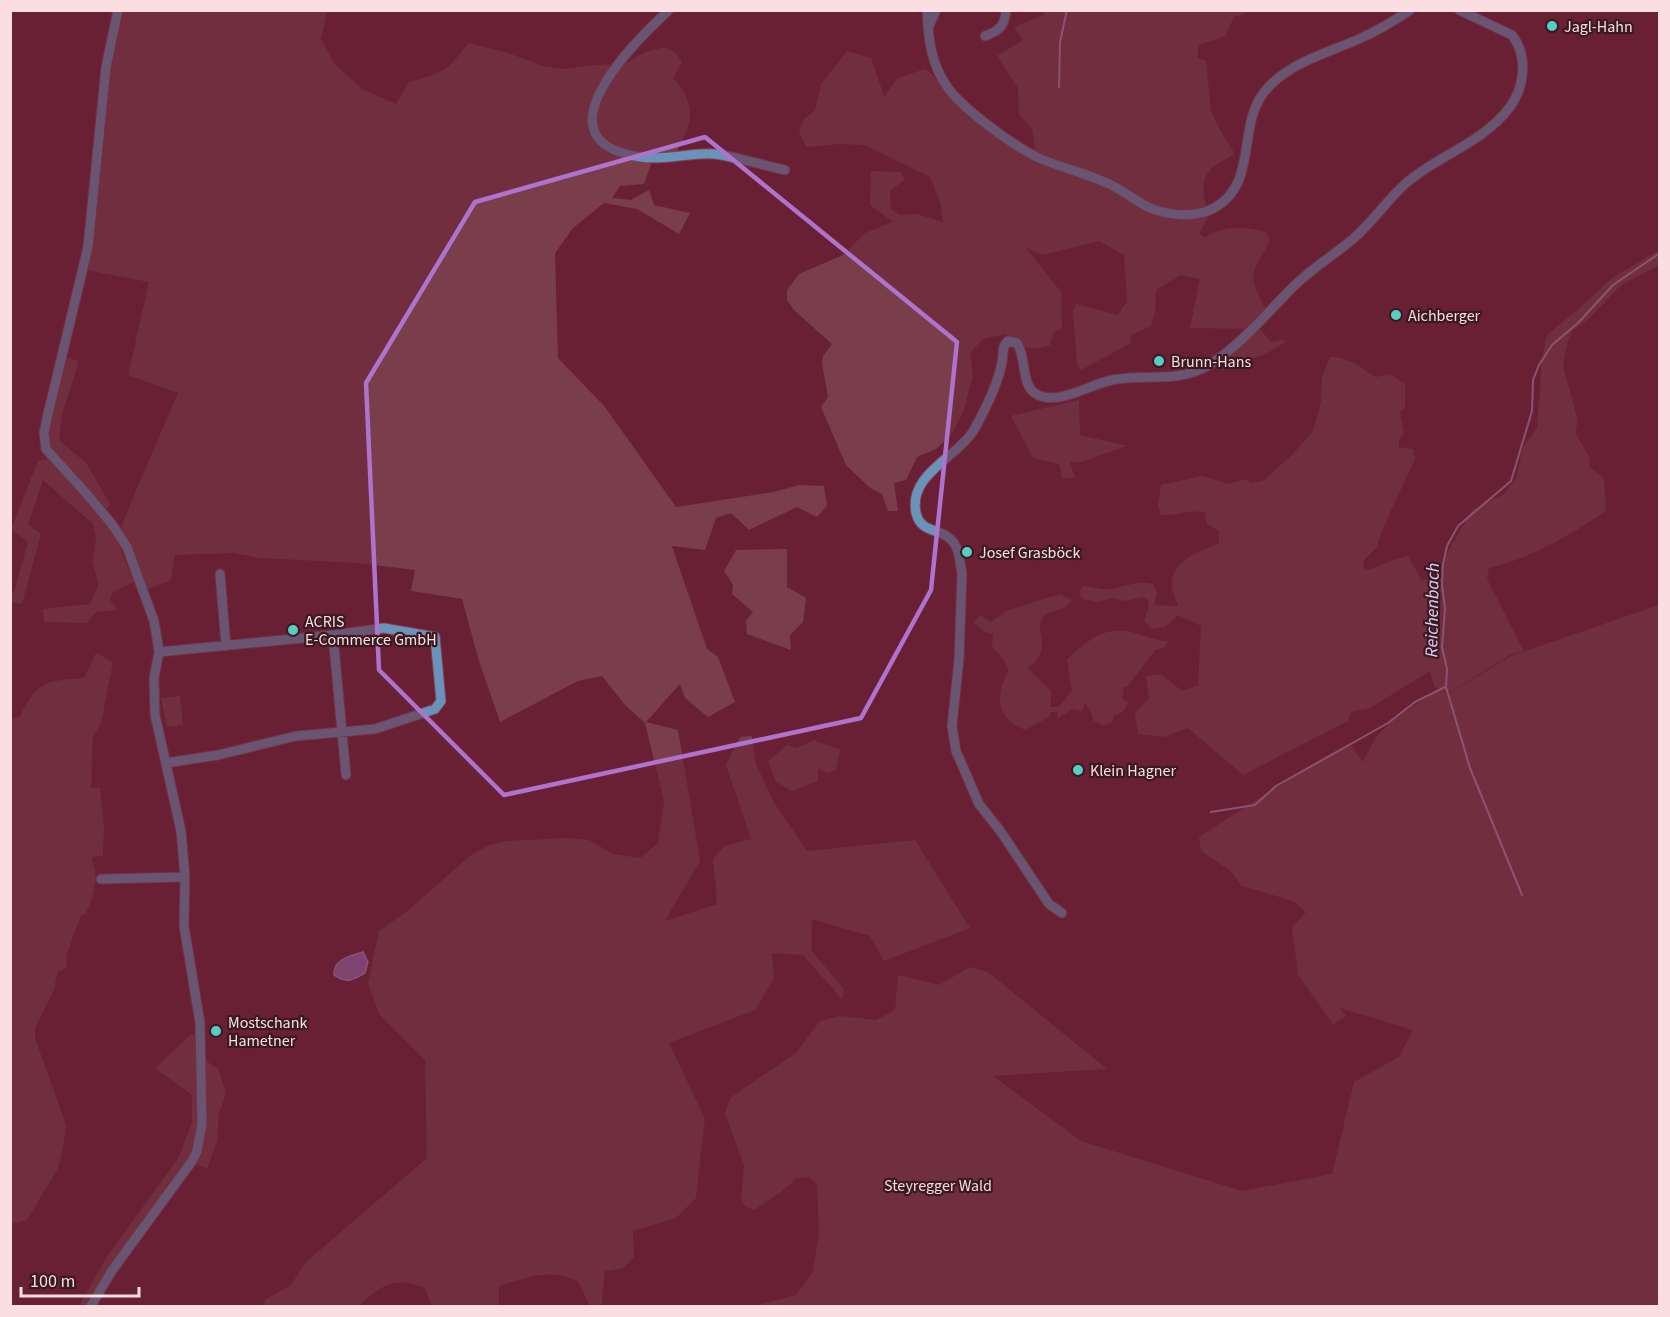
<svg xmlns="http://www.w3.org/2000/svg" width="1670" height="1317" viewBox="0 0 1670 1317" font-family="'Source Sans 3',sans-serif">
<rect width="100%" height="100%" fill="#6a2034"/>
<path fill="#793e4a" d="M121,11h206l-6,28 13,24 28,26 34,15 13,-22c34,-9 38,-10 59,-39l37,9 38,14 21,3 28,-4 33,-1 20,-12 20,-5 11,6 6,9 -9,16c24,26 20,44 4,73l1,4 -24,1 -10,28 -24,2 -8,12 19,2 18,-10 5,15 36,8 -11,21 -42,-25 -33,-6 -31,25 -18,25 3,105 47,49 71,100 98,-15 25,-7 25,1 3,20 -10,11 -20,-10 -48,23 -18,-17 -15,5 -11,32 -33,-4 35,103 11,8 17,45 -27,15 -23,-19 -5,-14 -34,38 32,8 22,131 -35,60 52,-17 -4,-45 11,-13 27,-7 -25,-74 14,-28 12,-1 4,28 17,37 34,50 108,-11 55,88 -86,33 -14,-25 -58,-17 -1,31 33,39 -2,10 -39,-44 -31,-2 2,26 -19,31 -86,33 36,76 -9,79 -20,20 -43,13 1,26 -11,11 -18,3 -3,32 -2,3h-10l-12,-25c-29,-13 -50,-4 -79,5v20h-67l-7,-18c-30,-13 -44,-3 -66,18h-95l1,-6 26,-15 14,-22 122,-105 -2,-98 -46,-46 -11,-31 11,-52 27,-19 65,-57 16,-9 20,-5 59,-3 23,2 24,14 27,4 18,-15 6,-42 -19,-78 -20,-18 -23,-29 -24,5 -78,41 -21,-61 -17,-62 -51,-8 4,-21 -57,-7 -98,-5 -27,-5 -58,2 -4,25 -25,10 -16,-45 -9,-16 10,-27 47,-109 -50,-18 21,-93 -63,-12c9,-46 15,-91 19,-137 4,-41 5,-82 16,-122z
M1045,11h207l-18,6 -9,19 -26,9 -2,13 9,3 5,50 9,19 15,24c-8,5 -19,9 -25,16 -11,13 -6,32 -1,45l-10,19 6,3c20,-12 41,-11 61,-5l4,8c-17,34 -25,34 -4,69l-7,10 -7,4v6h8l11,13 11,-2 5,1 -20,12 -46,18 29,-42 -60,-1 10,-49 -19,-4 -25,15 -1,23 -4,13 -21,10 1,7 -50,27 -4,-5 -4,-54 3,-7 42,11 9,-14 -3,-46 -25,-14 -57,14 -16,-7 35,44 1,36 -9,5 -3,12c-21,8 -27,1 -44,-11l-23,5 -13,14 3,24 -10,35 -12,23 -15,14 -19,8 -11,23 -12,3 4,28h-10l-6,-17 -12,-6 -24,-23 -25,-58 7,-10 -6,-34 1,-7 9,-12 -37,-33 -8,-11v-10l12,-16 44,-19 22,-22 28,-11 -23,-17 1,-34 30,1 4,7 -15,12 1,18 9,6 17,-1 26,8 -3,-20 -10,-25 -65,-32 -24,-1 -35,3 -7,-16 5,-12 11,-9 6,-26 26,-33 24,7 13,38 14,-18 27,-9c13,7 16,21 27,31 24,21 57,45 85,59l-5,-30 -13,-15 -1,-26 -21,-32 26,-16 -9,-13 29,-12z
M1659,250v15l-39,21 -29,31 -19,14 -5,13 -4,22 15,55 -3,12 15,25 -1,9 15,11 2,33c-36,24 -74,47 -117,57l-2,11 37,72 -14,4 -61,38 -9,-3 8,4 63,-38 148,-51v701h-904l41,-11 17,-23 6,-39 -2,-49 -8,-7 -12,1 -16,14 -27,18 -8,-3 -5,-7 3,-35 -19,-51 5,-16 66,-45 24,-32 20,-5 36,4 19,-10 3,-35 41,10 31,-18 18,5 119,97 -114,7 88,65 161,50 90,-17 22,-92 45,-25 14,-27 -73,-22 6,8 -13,8 -35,-49 -6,-48 14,-15 -13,-11 -51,-15 -11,-15 -30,-20 -2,-14 79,-51 72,-42 13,18 13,-25 19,-19 45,-29 -6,-3 -4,-15 -60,37 -19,4 -3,9 -105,54 -55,-47 -24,9 -26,-3 -3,-21 14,-15 -3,-22 15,-2 21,17 16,-6 3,-59 -23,-11 -13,12 -13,2 -8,-8 5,-15 -1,-6 -5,-3 -18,4 -12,-3 -15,4 -16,-3 -3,-7 4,-6c9,0 19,5 28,3 15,-2 27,-9 42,-5l4,9 -3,12 24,1c-1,-5 -5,-12 -6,-17 -4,-28 28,-38 47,-45v-13l-12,-7 -2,-12c-16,-2 -28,4 -44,3l-3,-10 3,-20 41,-9 27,8 17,-5 5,4 12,-2 29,-26 21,-24 8,-30 1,-24 8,-20c19,-1 30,11 46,20l14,-3 15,10v23l-5,5 4,22 -5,5v8l14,2 2,10 -33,71 -5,17 -13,13 -1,7 4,3c14,-4 26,-11 41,-14l14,25 13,-7 37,-64 32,-16 12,-16 7,-31 14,-19 5,-69 5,-24 36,-30 29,-27z
M66,357l13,4 -16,50 -4,29 28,24 23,40 -8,12 20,29 -1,6 13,31 -21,10 -3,8 8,10 -22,2 -10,11 -42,-1 -1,-13 47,-5 8,-18 -5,-26 3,-23 -3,-13 -50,-44 -15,45 13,9 -19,70 -11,-2v-10h3l14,-50 -17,-13 27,-68 10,-2 4,-8 -4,-15z
M1079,400l1,35 47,11 -46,16h-11l5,16h-13l-3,-14 -26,-6 -22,-42z
M787,549v38l19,11 -3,24 -13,13 1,15 -44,-16 -1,-13 7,-9 -21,-18 1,-9 -9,-14 12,-21z
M1060,594l12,6c-2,2 -4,5 -7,7 -8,6 -19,2 -24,14 -3,8 1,12 1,19 1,11 -5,23 -14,28l23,23v16h8l13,-17 -5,-31c20,-18 36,-33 64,-27 13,3 24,9 37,9l-3,6 -10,3 -28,37h-3l-2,12 6,3c-3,9 -6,11 -14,13l-2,7 -9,4 -10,-6 -2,-8 -6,-9 -3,8 -9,-2 -15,9 -1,-6h-6l-2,5 -24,13c-30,-12 -30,-35 -16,-60l-6,-11 -11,-12 1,-13 -9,-2 -10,-10 6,-7 11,7 15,-11z
M96,653l17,9 -12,61 -8,14 -2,51h9l4,39 -1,29 -11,1 4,21 -4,21 -6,14 -5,3 -8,20 -6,19 -1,13 -8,4 -5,20 -18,36v10l31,87 -3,24 -5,19 -31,52 -16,4v-505l9,-3c18,-36 26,-35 64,-38z
M180,696l3,29 -16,2 -6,-29z
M814,740l26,10 -4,20 -9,3 -9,-4v12l-26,10 -16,-9 -8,-21 19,-16 9,3z
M190,1035h6l4,90 -4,24 -107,157h-10l27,-48 73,-101 13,-35v-27l-37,-27z
M202,1058l16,11 8,24 -7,21 -2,27 -10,28 -12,-5 8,-15 2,-23z"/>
<path fill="#936fb4" stroke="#b290c2" stroke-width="1.5" d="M363,952l5,10 -3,11c-13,7 -18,11 -31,2 -1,-16 17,-19 29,-23z"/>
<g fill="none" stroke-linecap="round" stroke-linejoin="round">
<path stroke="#b290c2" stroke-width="2" d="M1059,87l1,-45 7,-32
M1211,812l44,-7 21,-19 112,-63 27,-21 30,-15
M1522,895l-52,-127 -24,-81 1,-18 -5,-22 3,-38 -3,-24 1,-21 4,-18 11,-20 53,-45 21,-70 1,-31 6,-15 13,-20 26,-22 35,-38 47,-32"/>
<g stroke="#844253" stroke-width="11">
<path id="minor" d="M669,10c-38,35 -135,132 -28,147 25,4 49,-5 73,-3 24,3 48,11 71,16
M927,10c1,28 4,55 21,78 16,22 68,60 93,71 24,10 49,15 72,27 12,6 23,15 35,21 19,9 48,11 66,1 43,-23 24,-78 48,-113 22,-31 63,-41 97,-56 18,-8 35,-18 51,-29
M929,26l7,-16
M985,36c14,-5 20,-10 21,-26
M220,574l6,72
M333,635l13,140
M159,652l174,-17 51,-7 51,9 6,64 -6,8 -60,20 -79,7 -78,19 -52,8
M101,879l84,-2
M1062,913l-13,-9 -48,-72 -22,-28 -23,-53 -4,-25 7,-67 3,-85c-2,-11 -2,-22 -8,-31 -11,-16 -33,-8 -38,-30 -8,-39 41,-55 58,-83 11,-20 24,-45 28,-68 2,-8 -1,-15 6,-21l9,2c10,14 3,44 21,52 21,10 53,-11 74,-15 34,-7 65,4 97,-15 32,-20 57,-51 83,-77 19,-19 36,-29 56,-45 22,-17 37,-41 57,-59 33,-29 77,-40 105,-77 15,-21 18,-51 2,-72l-53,-25
M91,1306l20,-34 81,-111 5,-10 5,-27 -2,-101 -16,-97 1,-49 -4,-46 -26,-116 -1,-37 5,-26 -2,-14 -3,-17 -27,-74 -16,-24 -26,-31 -39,-43 -2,-16 3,-15 41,-171 18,-180 12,-57"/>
</g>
<use href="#minor" stroke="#6993bb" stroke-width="9"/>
</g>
<path d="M0 0H1670V1317H0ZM705,137l252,205 -26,248 -70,128 -357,77 -125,-125 -13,-287 109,-181z" fill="#6a2034" fill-opacity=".55" fill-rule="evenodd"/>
<path fill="none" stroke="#ae73cd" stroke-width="4.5" stroke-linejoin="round" d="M705,137l252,205 -26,248 -70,128 -357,77 -125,-125 -13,-287 109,-181z"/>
<g fill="#56cec4" stroke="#3a1920" stroke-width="2">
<circle cx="1552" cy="26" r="6"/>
<circle cx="1396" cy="315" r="6"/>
<circle cx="1159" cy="361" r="6"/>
<circle cx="967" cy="552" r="6"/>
<circle cx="293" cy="630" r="6"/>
<circle cx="1078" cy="770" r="6"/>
<circle cx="216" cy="1031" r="6"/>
</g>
<g text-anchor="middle" stroke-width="4.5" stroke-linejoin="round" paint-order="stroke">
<g font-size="16" fill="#fadee2" stroke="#3a1920" text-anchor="start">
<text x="1564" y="32">Jagl-Hahn</text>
<text x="1408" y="321">Aichberger</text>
<text x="1171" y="367">Brunn-Hans</text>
<text x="979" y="558">Josef Grasböck</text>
<text x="305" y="627">ACRIS<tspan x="305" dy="18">E-Commerce GmbH</tspan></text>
<text x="1090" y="776">Klein Hagner</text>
<text x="228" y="1028">Mostschank<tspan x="228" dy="18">Hametner</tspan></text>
</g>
<g font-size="16" fill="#f3dadd" stroke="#3a1920">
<text x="938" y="1191">Steyregger Wald</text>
</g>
<g font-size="18" font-style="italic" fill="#e2cff5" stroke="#3a1920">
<text transform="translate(1432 610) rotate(-89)" y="6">Reichenbach</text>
</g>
</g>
<rect width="1670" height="1317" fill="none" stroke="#fadee2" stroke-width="24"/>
<path d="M21 1287v9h118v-9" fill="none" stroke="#fadee2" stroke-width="3"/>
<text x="30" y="1287" font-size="18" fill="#fadee2" stroke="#3a1920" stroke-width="4.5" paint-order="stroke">100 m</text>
</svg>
